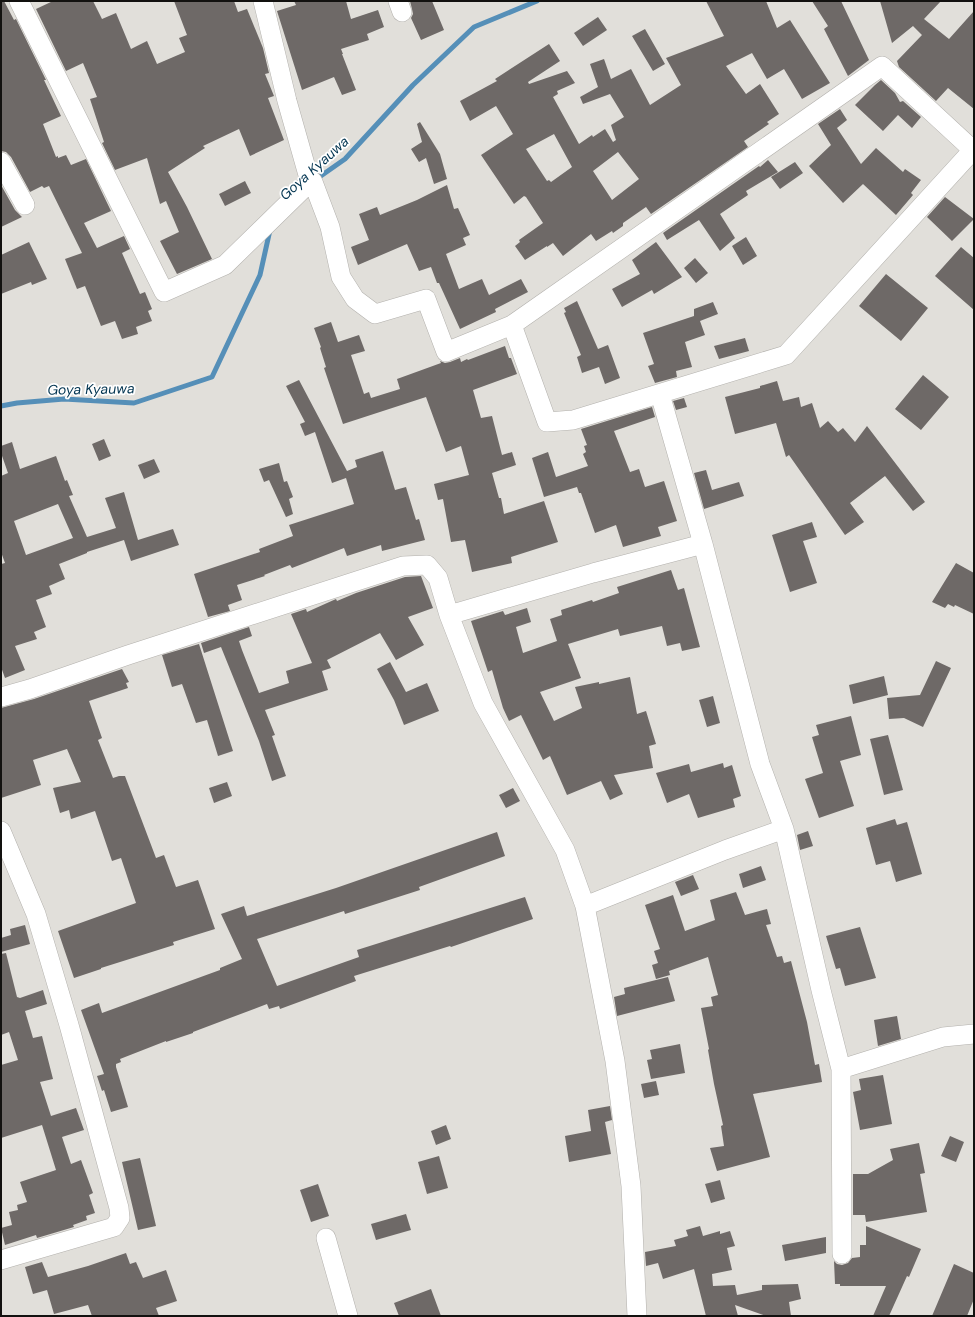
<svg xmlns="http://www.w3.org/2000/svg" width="975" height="1317" viewBox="0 0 975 1317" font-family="'DM Sans',sans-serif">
<rect width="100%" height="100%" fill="#e1dfda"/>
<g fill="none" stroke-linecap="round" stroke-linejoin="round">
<path stroke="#558fb8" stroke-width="5" d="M315,180l30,-21 68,-74 61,-58 63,-26
M1,406l16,-3 47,-4 70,4 78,-26 48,-102 10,-45"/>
</g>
<path fill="#6e6967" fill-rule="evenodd" d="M1,1h3l10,19 2,-1 30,61h-2l17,36 -18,8 13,33 2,-1v2l8,-3 5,10 15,-6 25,52 -27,12 13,25 27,-12 6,13 -8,4 18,41 5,-2 7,17 -4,2 4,10 -16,6 2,7 -16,5 -7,-18 -14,5 -16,-40 -8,3 -12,-30 17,-6 -33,-67 -5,2 -2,-2 -12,6 -19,-35 -5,-5 -5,-1z
M53,1h40l9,18 14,-6 15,36 16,-8 10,23 28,-12 -6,-14 8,-3 -13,-34h60l4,11 9,-3 16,39 6,25 -4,1 9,22 -6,2 16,42 -34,16 -11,-27 -36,17 2,2 -37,24 19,35 25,52 -35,15 -17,-33 19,-9 -13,-31 -6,3 -13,-46 -32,12 -13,-27 2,-1 -14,-43 7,-2 -14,-34 -17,8 -30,-62z
M294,1h52l5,18 27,-9 6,17 -17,7 2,6 -28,9 2,5h-1l14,36 -14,5 -8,-18 -32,13 -25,-79 19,-6z
M410,1h22l12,29 -23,10 -10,-22 2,-4 -1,-5z
M706,1h60l11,27 13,-8 40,63 -28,16 -18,-30 -17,10 -15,-26 -26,13 20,28 14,-10 19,30 -12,8 2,2 -25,17 4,6 -97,67 -5,-7 -23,16v3l-10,7 -1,-2 -16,10 -5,-7 -28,22 -10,-13 -6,4v-1l-22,14 -10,-14 5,-4 -1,-2 24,-17 -17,-26 -2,-1 -10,8 -33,-49 32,-21 -17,-28 -26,15 -10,-20 37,-20 -2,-2 54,-35 11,17 -32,21 1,2 38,-13 8,12 -18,8 1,3 -5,3 26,47 13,-9 1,2 12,-8 8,13 3,-2 -5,-15 13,-8 -14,-23 -27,10 -3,-7 18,-10 -8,-23 14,-5 7,20 20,-10 19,36 31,-20 -15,-27 58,-22zM554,134l18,33 -21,15 -2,-2 -2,1 -21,-32zM618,152l21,27 -27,21 -19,-29z
M812,1h29l28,59 -21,16 -24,-47 4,-3z
M880,1h61l-17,18 25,20 25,-28v98l-26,-21 -12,13 -37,-34 -2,-6 25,-26 -9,-9 -21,17z
M598,17l9,13 -24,16 -9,-13z
M645,29l20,35 -12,7 -21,-35z
M881,80l14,13 5,9 3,-1 18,16 -9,11 -14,-13 -15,16 -28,-26 20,-20z
M840,109l7,11 -10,8 24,36 15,-16 27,24 2,-3 16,11 -10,13 2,2 -17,20 -33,-31 -20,19 -34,-37 22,-21 -13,-21z
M420,122l20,32 7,25 -13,5 -8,-26 -7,4 -8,-13 11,-7 -5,-18z
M768,160l10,12 -32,19 2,4 -28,19 15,24 -15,13 -21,-31 -32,20 -4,-7 96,-67 1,1z
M795,162l8,11 -23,16 -9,-12z
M245,181l6,12 -26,13 -6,-12z
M1,185l14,25 7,7 -21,10z
M447,185l7,24 4,-1 12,27 -7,3 3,7 -20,9 13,35 23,-10 7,16 32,-16 7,13 -33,17 1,3 -36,17 -21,-46h-2l-6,-16 -12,4 -12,-27 -49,21 -7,-18 18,-7 -10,-26 18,-7 3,8 37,-15z
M945,197l29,22 -22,22 -25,-24z
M746,237l11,19 -14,9 -11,-19z
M29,242l18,37 -15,6 -1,-3 -30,12v-39z
M656,242l26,35 -28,17 -2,-4 -30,17 -10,-18 28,-15 -8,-14z
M961,247l13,11v52l-39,-34z
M695,258l13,15 -12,10 -12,-15z
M886,274l42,34 -27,33 -42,-35z
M577,301l21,48 10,-4 12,33 -15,6 -6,-17 -17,6 -5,-16 4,-2 -17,-42 2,-1 -2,-4z
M713,302l5,12 -18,7 5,14 -20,7 7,25 -16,4 1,6 -22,6 -7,-17 6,-2 -11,-31 51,-17v-7z
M331,322l7,20 21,-7 6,16 -14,4 13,39 5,-2 2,6 29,-9 -3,-10 44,-16 -1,-2 5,2 5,-1 10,-4 1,4 6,-3 1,1 37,-14 4,12h2l6,16 -44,16 8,28 11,-2 10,39 10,-3 4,13 -24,8 7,25h2l3,16 40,-13 14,41 -47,15 1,6 -40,9 -7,-32 -14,2 -8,-43 -5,1 -4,-16 35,-9 -8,-29 -15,6 -20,-55 -83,27 -19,-56 2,-1 -6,-19 1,-1 -7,-19z
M745,338l4,13 -30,8 -5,-13z
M923,375l26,22 -28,33 -26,-21z
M299,380l48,91 10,-4 -2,-7 28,-9 12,39 11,-3 10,33 3,-1 6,21 -43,11 -1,-6 -34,11 -3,-8 -52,20 -2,-3 -26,10 1,1 -28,9 5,15 -14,5 2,6 -22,6 -14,-43 66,-22 -1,-3 34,-13 -4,-11 65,-21 -8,-26 -14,5 -17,-51 -10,4 -5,-12 5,-2 -19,-36z
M777,381l6,20 16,-4 2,10 11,-4 8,25 8,-7 10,11 5,-4 12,14 12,-16 58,76 -12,9 -28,-35 -35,27 14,19 -19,13 -56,-80 -3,2 -10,-34 -41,11 -10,-37 35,-9v-2z
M684,398l3,9 -11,3 -3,-9z
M652,407l3,10 -41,14 16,41 9,-3 6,18 19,-6 13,40 -19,6 3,9 -38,11 -7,-22 -21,8 -14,-40h-2l-2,-6 -33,10 -12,-39 16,-6 8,25 32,-11 -5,-12 3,-2 -2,-6 3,-1 -6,-16z
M104,439l7,17 -12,5 -7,-17z
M12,442l8,27 36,-13 9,25 2,-1 6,15 -4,1 18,41 29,-9 -11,-30 19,-6 14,48 35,-11 6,16 -48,16 -7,-21 -37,12v1l-28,11 6,15 -16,7 3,8 -16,6 10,27 -12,5 3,7 -22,7 10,24 -20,8 -4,-11v-103l4,-1 -4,-11v-76l7,-3 -7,-20v-7zM58,504l15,34 -47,17 -12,-34z
M154,459l6,13 -16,7 -6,-14z
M279,463l5,19 3,-1 6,16 -4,2 4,15 -7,3 -17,-37 -5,2 -5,-13z
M706,470l6,20 27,-8 5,14 -40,13 -10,-36z
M812,522l5,15 -14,4 14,42 -27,9 -18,-57z
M956,563l18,10v41l-19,-9 -1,2 -6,-3 -3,4 -13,-6z
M671,570l7,20 6,-2 16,59 -18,4 -2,-8 -13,3 -5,-20 -42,10 -2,-7 -50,15 13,34 -41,14 14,29 28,-13 -7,-21 24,-5v2l31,-7 7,37 9,-3 10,33 -7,2 4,22 -39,7 9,19 -13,6 -9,-19 -34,14 -17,-39 -7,4 -22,-45 -12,6 -6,-13 -11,-38 -4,2 -17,-51 32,-10 2,4 22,-7 4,14 -15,5 7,26 34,-12 -7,-22 12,-4 -1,-5 31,-10 1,2 26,-9 -2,-6z
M421,576l12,32 -25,9 16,28 -28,15 -16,-27 -53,27 4,8 -9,3 6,19 -63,20 10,25 -3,1 14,40 -14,5 -13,-40 -38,-94 -17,6 -3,-10 48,-16 3,9 -13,5 3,9 17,43 30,-10 -3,-12 26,-8 -21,-49 15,-5 1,3 29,-13 1,2 19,-8 49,-16z
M199,644l34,107 -15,5 -11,-36 -11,3 -14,-39 -10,3 -10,-32z
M936,661l15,7 -28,59 -19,-9 -15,1 -2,-21 33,-3z
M390,662l16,30 21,-9 12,28 -35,14 -10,-25 -17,-31z
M122,669l7,13 -3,1 2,5 -39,13 13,37 -4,2 15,38 6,-2h6l31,82 8,-3 12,32 22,-7 17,49 -42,13 1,3 -73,23v1l-27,9 -16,-47 78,-28 -15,-45 -9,3 -17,-50 -24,8 -2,-9 -9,3 -7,-25 28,-6 -14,-33 -34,11 8,25 -40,13v-90l33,-9z
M884,676l4,19 -35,9 -4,-19z
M713,696l7,27 -13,4 -8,-27z
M851,716l10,39 -21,6 14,45 -35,12 -14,-39 18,-6 -11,-36 7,-2 -3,-10z
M888,735l15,55 -19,5 -14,-56z
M723,763l1,5 8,-3 9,31 -8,3 2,8 -37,11 -9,-24 -22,9 -11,-30 33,-9 2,8z
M227,782l5,14 -18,7 -5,-15z
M513,788l7,13 -14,7 -7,-13z
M895,819l2,6 10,-3 15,52 -26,8 -6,-21 -14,4 -10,-37z
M808,831l5,15 -13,4 -3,-15z
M497,832l8,24 -86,31 1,3 -75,24 -1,-3 -87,28 20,47 82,-29 -2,-7 168,-53 8,22 -82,28 -1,-1 -96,30 2,5 -76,28 -1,-3 -10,3 -2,-5 -74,28v1l-27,9v-1l-46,18 1,3 -5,2v3l12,40 -17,5 -7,-22 -2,1 -5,-15 7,-2 -23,-64 18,-7 3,10 118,-43v-2l22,-9 -21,-45 23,-8 3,10 89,-28z
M761,866l5,14 -23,8 -4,-14z
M693,875l6,14 -18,7 -6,-14z
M736,892l9,23 22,-6 4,15 -5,1 11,32 5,-1 2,7 7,-2 16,61 8,43 4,-1 3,18 -69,12 17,63 -53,14 -7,-23 14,-2 -3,-20 2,-1 -9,-41 -6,-34 1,-1 -8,-41 12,-2 -2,-9 7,-2 -10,-38 -39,14 1,4 -14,4 -4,-14 6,-2 -4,-12 6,-2 -15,-44 28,-10 12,36 30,-11 -5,-20z
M25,925l5,19 -29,8v-14l10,-3 -1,-6z
M860,927l16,51 -31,8 -5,-18 -4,1 -10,-33z
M6,953l11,44 3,1 23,-8 4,14 -22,7 8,27 9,-2 11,43 -13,3 11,34 25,-8 8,22 -22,7 9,27 10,-4 12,33 -4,2 6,18 -9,3 1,4 -14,5 1,2 -37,11 -1,-3 -31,10 -4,-17 11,-3 -3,-13 9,-2 -1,-5 10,-3 -7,-20 36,-12 -14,-45 -41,13v-73l17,-5 -9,-28 -8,3v-81z
M668,977l7,24 -58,15 -3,-19 11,-3 -1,-6z
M897,1016l4,23 -23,7 -4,-26z
M680,1044l5,29 -34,6 -4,-19 5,-1 -2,-9z
M883,1075l9,49 -32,6 -7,-38 8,-2 -2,-11z
M656,1081l3,14 -15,3 -3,-14z
M610,1106l2,14 -7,2 6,32 -42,8 -4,-26 26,-5 -3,-21z
M446,1125l5,14 -15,6 -5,-14z
M950,1136l14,6 -8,20 -15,-6z
M919,1143l6,30 -5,1 7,38 -61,10 -1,-7h-12v-41h15l25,-14 -3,-11z
M439,1156l9,32 -21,6 -9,-32z
M140,1158l16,68 -18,4 -16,-68z
M720,1180l5,19 -14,4 -6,-19z
M318,1184l11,32 -18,6 -11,-32z
M406,1214l5,16 -35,10 -5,-16z
M700,1226l3,10 17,-5v3l10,-3 5,15 -8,2 5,22 -20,4 1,12 22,-1 2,10 25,-5v-5l36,-1 3,15 -12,3 2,14h-25l-31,-11 3,11h-32l-12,-47 -31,10 -5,-16 -12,3 -1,-14 31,-6 -2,-6 14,-4 -2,-6z
M866,1226l55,23 -12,28 -2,-1 -18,40h-16l13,-30h-46v-2h-5l-1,-23 3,3 5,1 6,-2 4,-5 8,-1v-12h6z
M826,1237v16l-41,8 -3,-16z
M126,1253l4,11 6,-2 7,16 23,-8 11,31 -21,7 3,8h-67l-4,-11 -34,9 -7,-24 -14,4 -8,-27 17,-5 6,15 40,-11z
M954,1264l20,9v26l-7,17h-35z
M431,1289l10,27h-42l-5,-13z"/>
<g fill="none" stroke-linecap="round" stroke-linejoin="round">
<g stroke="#b3b1ad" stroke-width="20">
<path id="minor" d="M19,1l145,291 61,-27 85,-83
M263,1l24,100 23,81h3l17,45 11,50 14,22 20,15 51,-15 20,53 66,-27 35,97 26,-2 213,-65 187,-205
M398,1l4,11
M1,162l24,43
M512,325l370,-259 92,85
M660,394l43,150 57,220 24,65 37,161 20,79 1,185
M449,615l144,-42 110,-29
M1,697l29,-8 98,-34 275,-89 24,-1 11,13 11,37 34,88 82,147 20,56 30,155 16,125 6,130
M1,831l35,83 33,111 50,183 1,10 -6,9 -113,33
M585,906l140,-56 59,-21
M841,1069l102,-32 31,-3
M326,1238l22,78"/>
</g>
<use href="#minor" stroke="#fff" stroke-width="19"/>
</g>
<g text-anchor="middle" stroke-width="3.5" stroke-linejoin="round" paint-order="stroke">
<g font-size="14" font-style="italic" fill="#023450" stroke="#fff">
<text transform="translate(314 168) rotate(-42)" y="5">Goya Kyauwa</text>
<text transform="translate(91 389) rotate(-1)" y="5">Goya Kyauwa</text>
</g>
</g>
<rect width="975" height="1317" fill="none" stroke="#12110f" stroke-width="4"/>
</svg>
